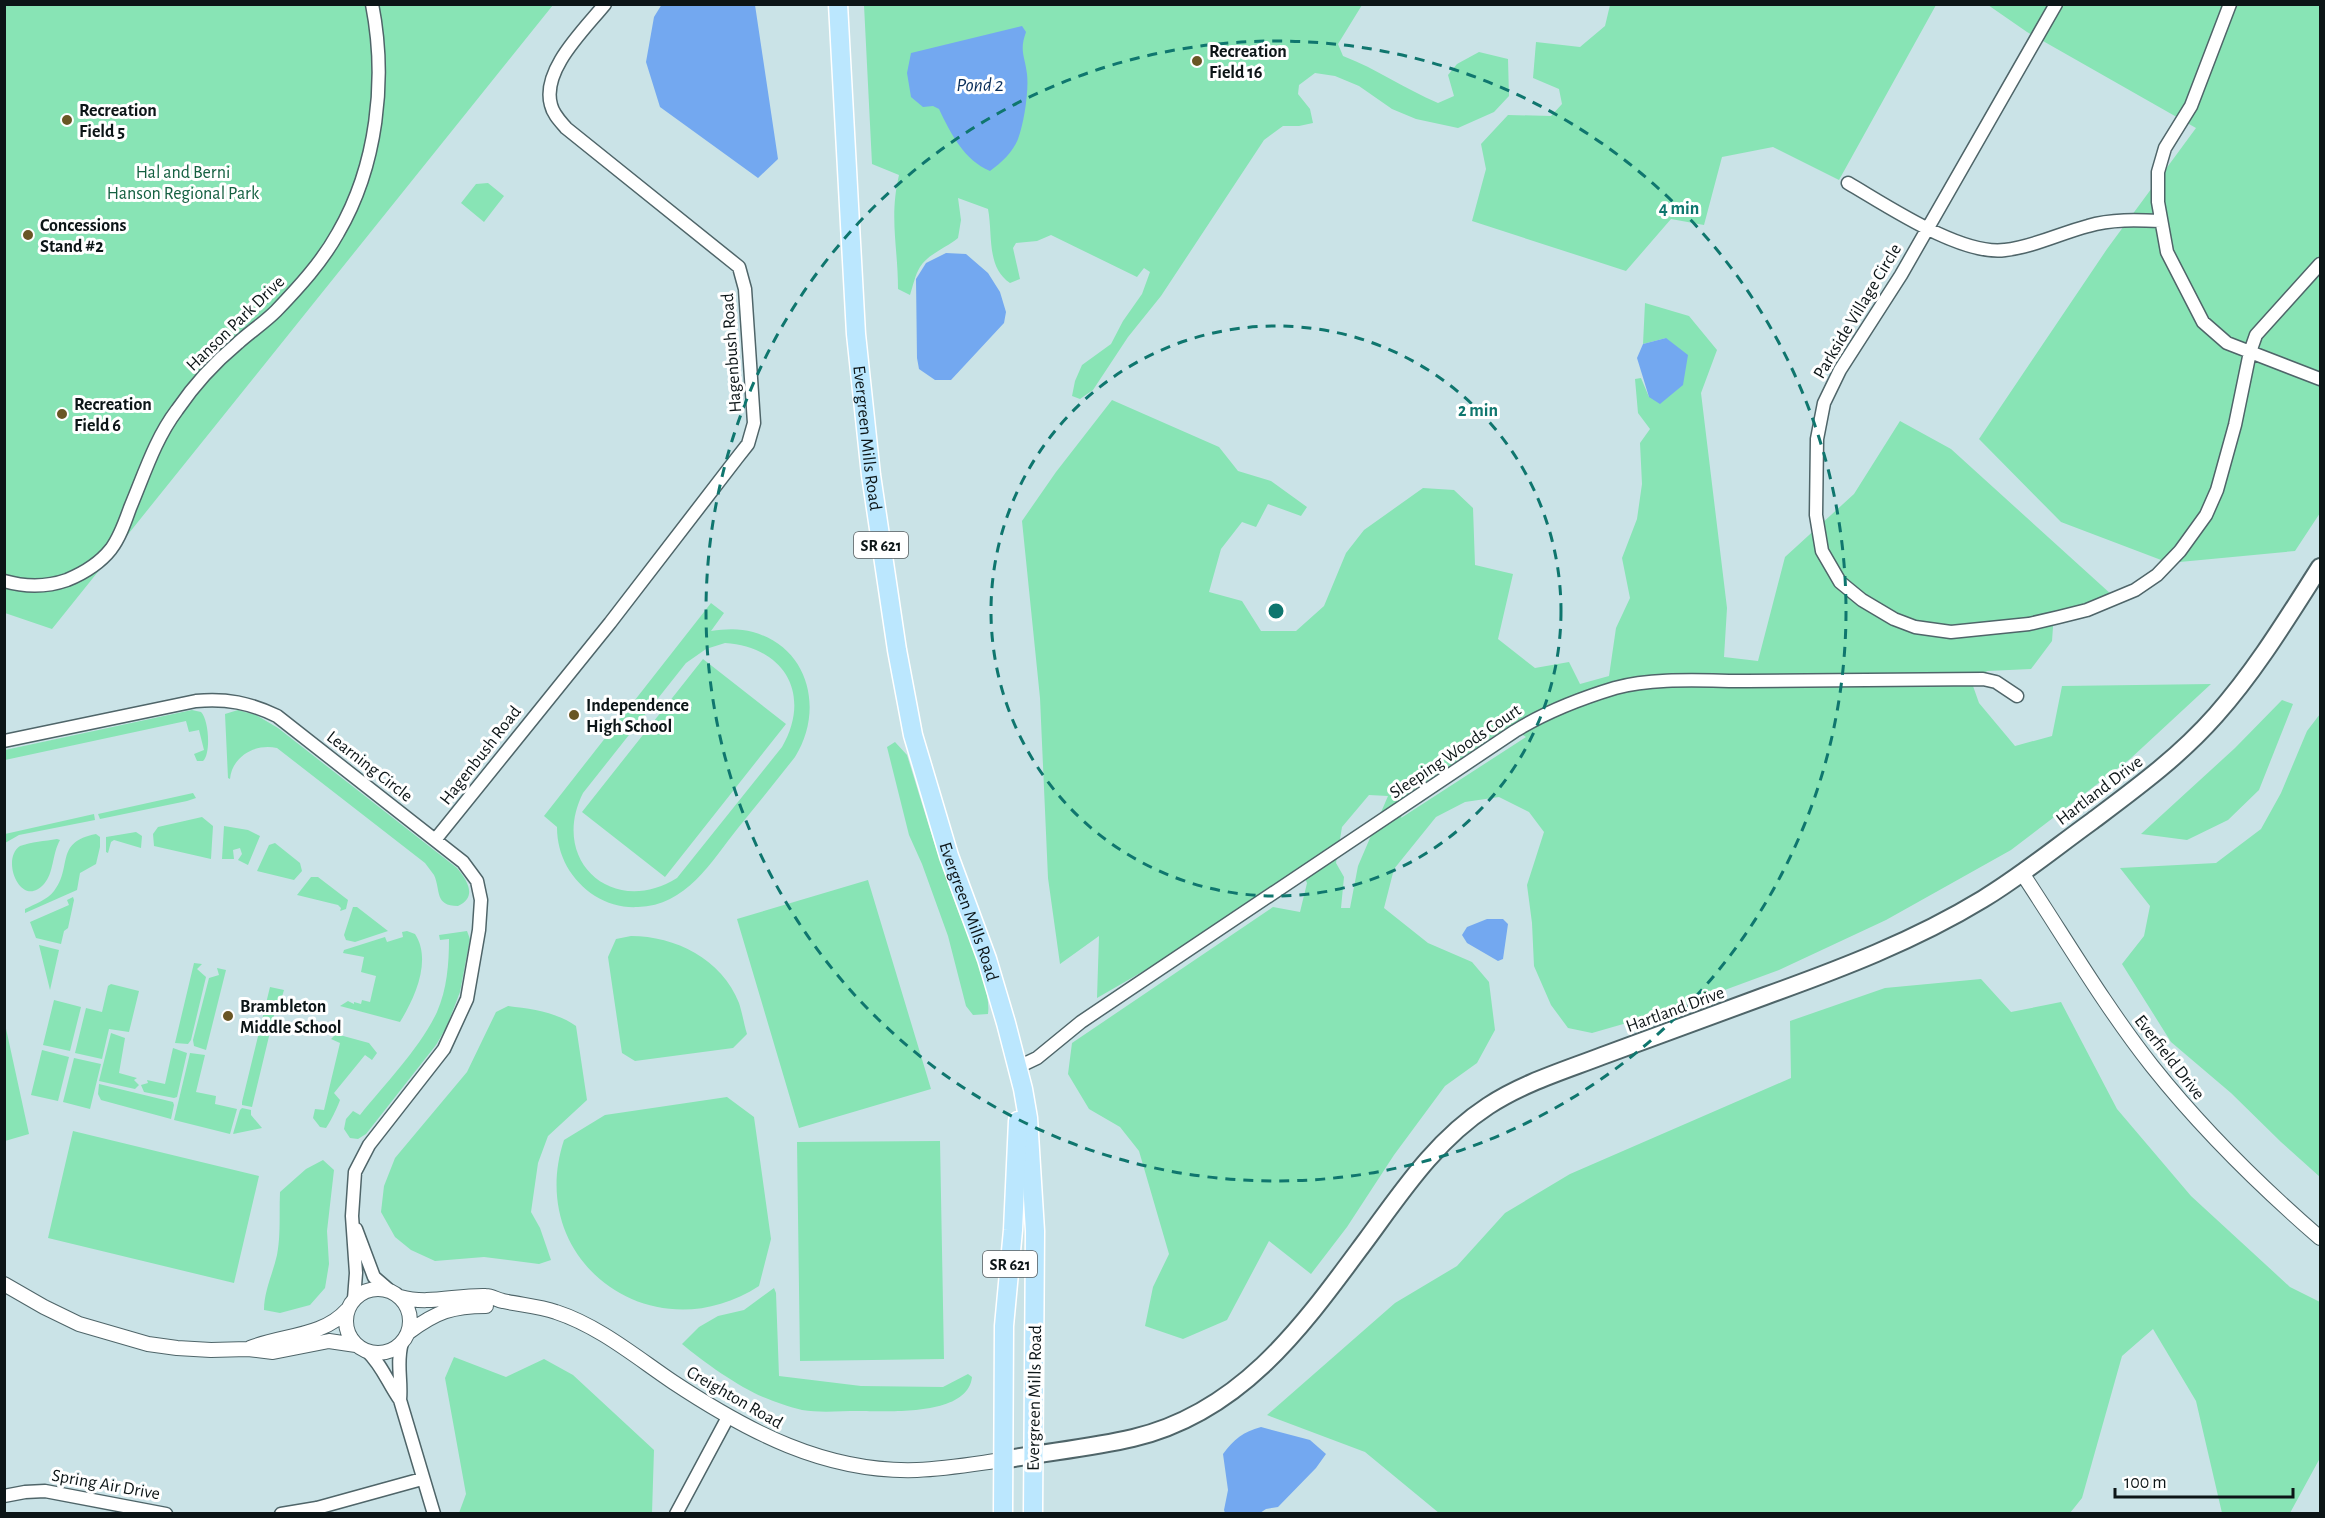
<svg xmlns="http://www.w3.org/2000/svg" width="2325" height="1518" viewBox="0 0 2325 1518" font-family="'Alegreya Sans',sans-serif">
<rect width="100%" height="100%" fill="#cae3e7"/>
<path fill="#88e4b5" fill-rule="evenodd" d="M5,5h548l-501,624 -47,-16z
M864,5h498l-24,39 5,12c34,13 62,33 95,47l16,-7 -6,-21 9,-11 22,-12 29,7 1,37 -15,16 -36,16 -42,-9 -24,-10 -33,-23 -24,-10 -20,-3 -16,12 -1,9 12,15 3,14 -14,3h-16l-19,14 -103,156 -33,41 -35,53 -13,9 -8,-3 3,-15 7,-16 29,-21 12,-23 19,-27 8,-22 -6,-4 -7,9 -86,-42 -14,6 -21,2 -3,5 7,31 -10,4c-24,-16 -17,-49 -22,-74l-30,-11 3,22 -3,18c-12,10 -30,16 -38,29 -5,8 -7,19 -10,28l-12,-6c0,-42 -9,-71 1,-114l-27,-11z
M1610,5v-1l326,1 -97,175 -66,-33 -51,10 -18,68 -33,-6 -45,52 -154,-50 14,-52 -5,-25 27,-29 43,1 11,-12 -3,-15 -26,-11 3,-36 44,5 25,-21z
M1988,5h332v508l-25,38 -126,12 -108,-41 -82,-83 128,-190 89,-121 -169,-96z
M488,183l16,13 -20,26 -23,-19 15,-19z
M1645,303l44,13 28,34 -16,43 26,215 -3,49 34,4 27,-104 69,-63 46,-73 51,28 161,146 -58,18 -2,28 -21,28 -44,2 -14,15 6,17 36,43 37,-10 10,-50 149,-2 -81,75 -119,91 -125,70 -107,50 -114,42 -73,21 -24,-5 -17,-23 -17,-39 -2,-43 -5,-38 17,-53 -15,-20 -30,-15 -34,5 -29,15 -42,52 -10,39 44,35 44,19 17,20 6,48 -18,33 -32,23 -51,69 -47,72 -36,47 -42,-33 -42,79 -44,19 -38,-13 8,-39 16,-33 -30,-103 -19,-24 -31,-18 -21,-35 4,-31 201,-136 27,5 7,-29 -6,-14 -133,88 -71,41 2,-62 -39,28 -12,-86 -8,-180 -18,-177 34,-49 56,-72 107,47 19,24 33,10 36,26 -6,9 -33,-12 -12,23 -14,-5 -21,27 -12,43 33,9 19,30h35l28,-25 22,-53 18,-23 59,-42 31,2 19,18 2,57 38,9 -15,65 37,29 34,-6 11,22 29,-8 7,-48 14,-30 -8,-40 15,-39 5,-35 -2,-41 10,-14 -12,-16 -3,-34 6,-1 8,19 17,-59 -23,6zM1509,726l17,11 -125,81 8,-25zM1369,795l19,1 -30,70 -8,42h-9l3,-31 -8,-14 6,-36z
M711,603l13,10 -13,18c14,-2 28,-3 42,1 57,16 71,79 42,125 -19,24 -38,48 -57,71 -27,34 -52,78 -100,79 -15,1 -30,-3 -43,-11 -24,-16 -38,-40 -38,-69l-13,-11zM725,643c60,4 87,52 57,104l-105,131c-64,40 -128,-17 -94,-85l103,-130 20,-14z
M703,659l83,65 -121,153 -83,-65z
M2282,700l11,4 -34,86 -31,30 -41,20 -46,-6 94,-86z
M192,710l9,2c8,8 10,42 2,49h-6l-3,-7 10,-4 -5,-20 -10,2 -3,-11 -181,39v-10z
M238,710l18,5 22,13 179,140c10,12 21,29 1,38 -24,0 -17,-16 -24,-31 -3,-4 -6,-8 -9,-12l-148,-115c-21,-5 -45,8 -47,31l-2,-1 -3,-64z
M2320,714v463l-39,-35 -50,-49 -60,-51 -49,-78 22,-28 6,-30 -30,-38 96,-5 45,-34 20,-36 26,-62z
M895,742l12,13c15,48 29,97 47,145 10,29 38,85 34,114l-15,1 -7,-9 -18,-70 -26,-72 -13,-29 -22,-88z
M193,793l3,5 -9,3 -87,18 -2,-5z
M94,814l1,6 -76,15 -14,8v-9z
M202,817l11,9 -2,33 -57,-13 -1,-12 5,-7z
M224,826l24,4 12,6 -12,29 -10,-5 4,-6 -2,-6 -7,2 1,9h-12z
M136,832l6,4 -1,12 -27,-8 -3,2 -3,11 -2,-1v-15z
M96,834l4,3v10l-4,17 -16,9 -3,17 -52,23v-4c10,-5 22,-9 29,-18 19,-24 0,-49 42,-57z
M57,839l3,1c-8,14 -6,33 -16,44 -23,26 -44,-25 -24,-38 11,-4 25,-5 37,-7z
M275,843l25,20 2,8 -8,9 -37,-9 12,-26z
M311,877h7l30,23 -2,9 -6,2 1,-3 -3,-3 -41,-10z
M868,880l63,209 -132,39 -62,-209z
M73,897l1,3 -6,28 -4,3 -3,13 -25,-6 -6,-16 39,-17 -2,-5z
M353,907h4l31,24 -33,11 -9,-2 -2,-5z
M407,931l8,3c17,26 0,64 -15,88l-60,-16 8,-5 6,3v-2l7,2 1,-4 8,2 6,-26 -15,-4 3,-15 -21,-4 1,-3 41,-13 2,5 16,-5 -1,-5z
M467,931l3,8 -10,53 -13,34 -11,19 -70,89 -8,5 -8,-1 -6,-9 2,-10 7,-8 7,4c25,-31 60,-67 77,-103 10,-23 12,-48 12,-73l-9,1 -1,-5z
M631,936c44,0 91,23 108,67 3,9 5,21 8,31l-14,14 -98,13 -13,-8 -14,-96 8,-18z
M39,945l20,5 -9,40z
M194,963l8,1 -5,5 9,8 -15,63 -3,4 -13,-1z
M217,968l9,2 -20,80 -12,-4 -1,-6 16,-62 10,-3z
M1981,979l30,33 50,-10 56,107 74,87 99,91 30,15v156l-30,55h-68l-26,-112 -43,-72 -31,27 -40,142 -12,15h-631l-74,-61 -98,-37 128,-112 62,-37 48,-53 65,-39 221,-96 -1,-57 95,-33z
M111,984l28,7 -10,41 -20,-3 -7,30 -27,-6 11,-45 16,4 6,-26z
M270,987l14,3 -3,10 -4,3 -25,104 -10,-2v-3z
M54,1000l27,7 -11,44 -27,-6z
M508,1006c24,3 48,6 68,20l11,74 -39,36 -10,27 -7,49 9,16 11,32 -12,4 -55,-7 -49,4 -24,-11 -16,-13 -14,-25 3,-26 11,-28 72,-86 29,-60z
M5,1024l24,110 -24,7h-1z
M111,1033l14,5 -6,35 18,5 -3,2 5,5 -4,4 -36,-8z
M336,1034l33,9 8,10 -5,7 -7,-5 -31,38 6,7c-2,6 -10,23 -14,28l-6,-1 -7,-9 2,-9 9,1 16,-67 -9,-4z
M173,1048l14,5 -10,44 -3,1 -30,-6 -3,-7 7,-2 -1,-3 18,4z
M42,1050l27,7 -11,44 -27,-6z
M190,1053l15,2 -9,37 20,4 -1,8 22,5 -7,25 -56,-14z
M74,1058l27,6 -11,45 -27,-7z
M99,1084l74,18 1,3 -3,14 -70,-19 -3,-6z
M727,1097l27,20 17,122 -12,47c-106,69 -235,-24 -195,-146l41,-25z
M242,1108l9,2v5l11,13 -29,6 7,-24z
M73,1131l186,45 -25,107 -186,-45z
M940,1141l4,218 -144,2 -3,-219z
M323,1160l11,10 -7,61 2,33 -4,24 -15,17 -30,8 -16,-3c0,-19 9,-37 13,-55 4,-20 2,-43 3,-63l26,-23z
M774,1288l2,5 3,83 82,10 82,1 25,-13 4,3c-4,40 -86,34 -114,34 -18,0 -38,2 -56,-1 -12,-3 -27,-8 -39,-13 -24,-10 -61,-36 -81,-53l17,-17 19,-11 26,-6z
M454,1357l52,20 38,-18 29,16 81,75 -2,63h-193l7,-19 -21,-116z"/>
<path fill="#73a8f0" d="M662,4l93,1 23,154 -20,19 -98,-71 -14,-45 8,-45z
M1022,26l4,6c-7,19 -1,24 1,42 2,17 -3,49 -9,65 -5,13 -17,24 -28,32 -26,-11 -39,-37 -51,-62l-6,-3 -10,1 -12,-10 -4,-24 4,-20z
M946,253l20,1 22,19 12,19 6,20 -2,11 -53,57h-16l-16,-11 -2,-11 -1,-79 10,-16z
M1666,338l22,17 -5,30 -23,19 -11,-7 -12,-39 6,-14z
M1487,919h16l5,5 -5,35 -5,2 -31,-18 -5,-8 5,-8z
M1261,1427l49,13 16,14 -10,14 -38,39 -12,2 -6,4h-35l-1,-3 4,-20 -5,-36c11,-15 20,-22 38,-27z"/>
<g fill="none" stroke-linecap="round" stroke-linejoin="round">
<g stroke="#4f6569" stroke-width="15">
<path id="minor" d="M2056,4l-155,271 -61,95 -16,33 -7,36 -1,76 6,36 18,31 22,18 32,19 21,8 36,5 78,-8 30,-7 28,-7 48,-20 22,-15 23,-24 26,-36 11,-25 18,-65 15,-73 6,-17 64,-71
M2230,4l-39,102 -26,42 -7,24v30l9,50 36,70 24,21 93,36
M1848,183c38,22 113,73 157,67 28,-3 56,-17 83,-24 23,-7 49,-6 73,-5
M4,581c21,6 43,6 63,-1 17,-7 33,-17 44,-31 9,-12 14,-27 19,-41 14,-33 25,-69 47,-98 17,-25 37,-47 61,-67 12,-11 26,-20 38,-32 23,-24 46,-49 62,-78 39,-67 49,-153 34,-229
M4,741l192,-40c30,-3 54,2 81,15l186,146 14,19 4,19 -2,30 -12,69 -23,50 -75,96 -14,27 -3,44 4,57 -2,26
M435,840l175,-217 127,-165 11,-14 6,-21 -9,-134 -6,-22 -173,-139c-6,-7 -13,-14 -15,-23 -10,-35 34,-76 54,-101
M1016,1068l21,-10 44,-36 46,-31 388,-260c29,-18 67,-33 100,-43 40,-11 91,-7 132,-7 78,0 157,-1 236,-2l13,3 21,14
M356,1229l18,48 15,13
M402,1343c-6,19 0,37 -2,57l34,114
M367,1351c15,14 21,32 33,49
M4,1496l21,-4 20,-1 121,23
M281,1514l36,-6 105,-29
M676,1514l52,-97"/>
</g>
<g stroke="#4f6569" stroke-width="16">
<path id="tertiary" d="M2022,873c43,65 82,132 130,193 50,63 107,119 168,172
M4,1284l40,23 35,17 69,20 29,4 34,2 37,-1 25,3 56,-11 27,4
M346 1321a32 32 0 1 1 64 0a32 32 0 1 1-64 0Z
M400,1297c29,8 56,-2 86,-1 6,0 11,4 17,5 18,4 36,5 53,11 43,14 80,45 117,70 74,49 152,91 244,88 29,-1 57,-6 86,-10
M409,1332c27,-20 43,-26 77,-26
M250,1348c32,-13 73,-11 97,-38"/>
</g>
<g stroke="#4f6569" stroke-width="20">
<path id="secondary" d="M1003,1460c43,-8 87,-12 130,-22 110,-26 171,-114 234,-199 36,-49 69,-99 121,-133 35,-23 75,-35 114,-50 54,-20 108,-40 163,-60 75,-27 149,-55 218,-97 38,-23 72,-51 108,-77 44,-33 88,-65 125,-107 40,-45 72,-98 104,-148"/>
</g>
<g stroke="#fff" stroke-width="21">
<g id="primary">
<path id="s1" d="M838,4l18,330 15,141 26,175 16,85 36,121 38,103 19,64 17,66 5,29 7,113 -2,283"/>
<path d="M1003,1514l1,-188 9,-96 5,-109"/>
</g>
</g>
<use href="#minor" stroke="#fff" stroke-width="12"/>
<use href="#tertiary" stroke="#fff" stroke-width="14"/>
<use href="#secondary" stroke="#fff" stroke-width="16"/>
<use href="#primary" stroke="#bbe7fe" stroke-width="18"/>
</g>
<g fill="none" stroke="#0f766e" stroke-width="3" stroke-dasharray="10 8">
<circle cx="1276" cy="611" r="285"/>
<circle cx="1276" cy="611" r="570"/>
</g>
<g fill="#695624" stroke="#fff" stroke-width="2">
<circle cx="1197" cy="61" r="6"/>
<circle cx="67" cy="120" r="6"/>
<circle cx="28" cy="235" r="6"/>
<circle cx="62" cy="414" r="6"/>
<circle cx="574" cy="715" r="6"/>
<circle cx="228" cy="1016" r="6"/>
</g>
<g text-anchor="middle" stroke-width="6" stroke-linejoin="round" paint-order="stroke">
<g fill="#fff" stroke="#555b5d" stroke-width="1.5">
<rect x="854" y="532" width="54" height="26" rx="4.5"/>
<rect x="983" y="1251" width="54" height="26" rx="4.5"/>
</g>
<g font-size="16" font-weight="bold" fill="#0c1517">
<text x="881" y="551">SR 621</text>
<text x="1010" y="1270">SR 621</text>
</g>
<g font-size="18" font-weight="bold" fill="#0c1517" stroke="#fff" text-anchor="start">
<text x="1209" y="57">Recreation<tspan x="1209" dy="21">Field 16</tspan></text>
<text x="79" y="116">Recreation<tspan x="79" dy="21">Field 5</tspan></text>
<text x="40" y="231">Concessions<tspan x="40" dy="21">Stand #2</tspan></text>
<text x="74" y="410">Recreation<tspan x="74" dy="21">Field 6</tspan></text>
<text x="586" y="711">Independence<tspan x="586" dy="21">High School</tspan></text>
<text x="240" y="1012">Brambleton<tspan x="240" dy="21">Middle School</tspan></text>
</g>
<g font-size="18" fill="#146041" stroke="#fff">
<text x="183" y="178">Hal and Berni<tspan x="183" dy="21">Hanson Regional Park</tspan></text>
</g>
<g font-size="18" fill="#0c1517" stroke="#fff">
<text transform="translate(1857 311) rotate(-59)" y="6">Parkside Village Circle</text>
<text transform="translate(235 323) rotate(-44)" y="6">Hanson Park Drive</text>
<text transform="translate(731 353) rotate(-94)" y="6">Hagenbush Road</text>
<text dy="6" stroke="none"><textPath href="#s1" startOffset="435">Evergreen Mills Road</textPath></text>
<text transform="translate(1455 751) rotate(-34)" y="6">Sleeping Woods Court</text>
<text transform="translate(480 755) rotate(-52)" y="6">Hagenbush Road</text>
<text transform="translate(370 766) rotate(38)" y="6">Learning Circle</text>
<text transform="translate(2099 790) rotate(-37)" y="6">Hartland Drive</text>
<text dy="6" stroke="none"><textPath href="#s1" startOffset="921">Evergreen Mills Road</textPath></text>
<text transform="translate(1675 1009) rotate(-20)" y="6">Hartland Drive</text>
<text transform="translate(2170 1057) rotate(52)" y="6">Everfield Drive</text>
<text transform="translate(735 1397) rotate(30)" y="6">Creighton Road</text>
<text transform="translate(1034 1398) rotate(-89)" y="6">Evergreen Mills Road</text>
<text transform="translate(106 1484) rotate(10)" y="6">Spring Air Drive</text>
</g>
<g font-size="20" font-style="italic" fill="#092e5a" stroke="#fff">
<text x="980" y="91">Pond 2</text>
</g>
</g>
<circle cx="1276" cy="611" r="9" fill="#0f766e" stroke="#fff" stroke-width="3"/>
<g font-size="18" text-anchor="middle" font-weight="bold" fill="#0f766e" stroke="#fff" stroke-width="6" stroke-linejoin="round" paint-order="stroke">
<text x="1679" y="214">4 min</text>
<text x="1478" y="416">2 min</text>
</g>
<rect width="2325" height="1518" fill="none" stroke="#0c1517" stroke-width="12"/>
<path d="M2115 1488v9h178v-9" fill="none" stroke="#0c1517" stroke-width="3"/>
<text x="2124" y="1488" font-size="18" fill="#0c1517" stroke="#ffffff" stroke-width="4.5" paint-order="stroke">100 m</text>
</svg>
